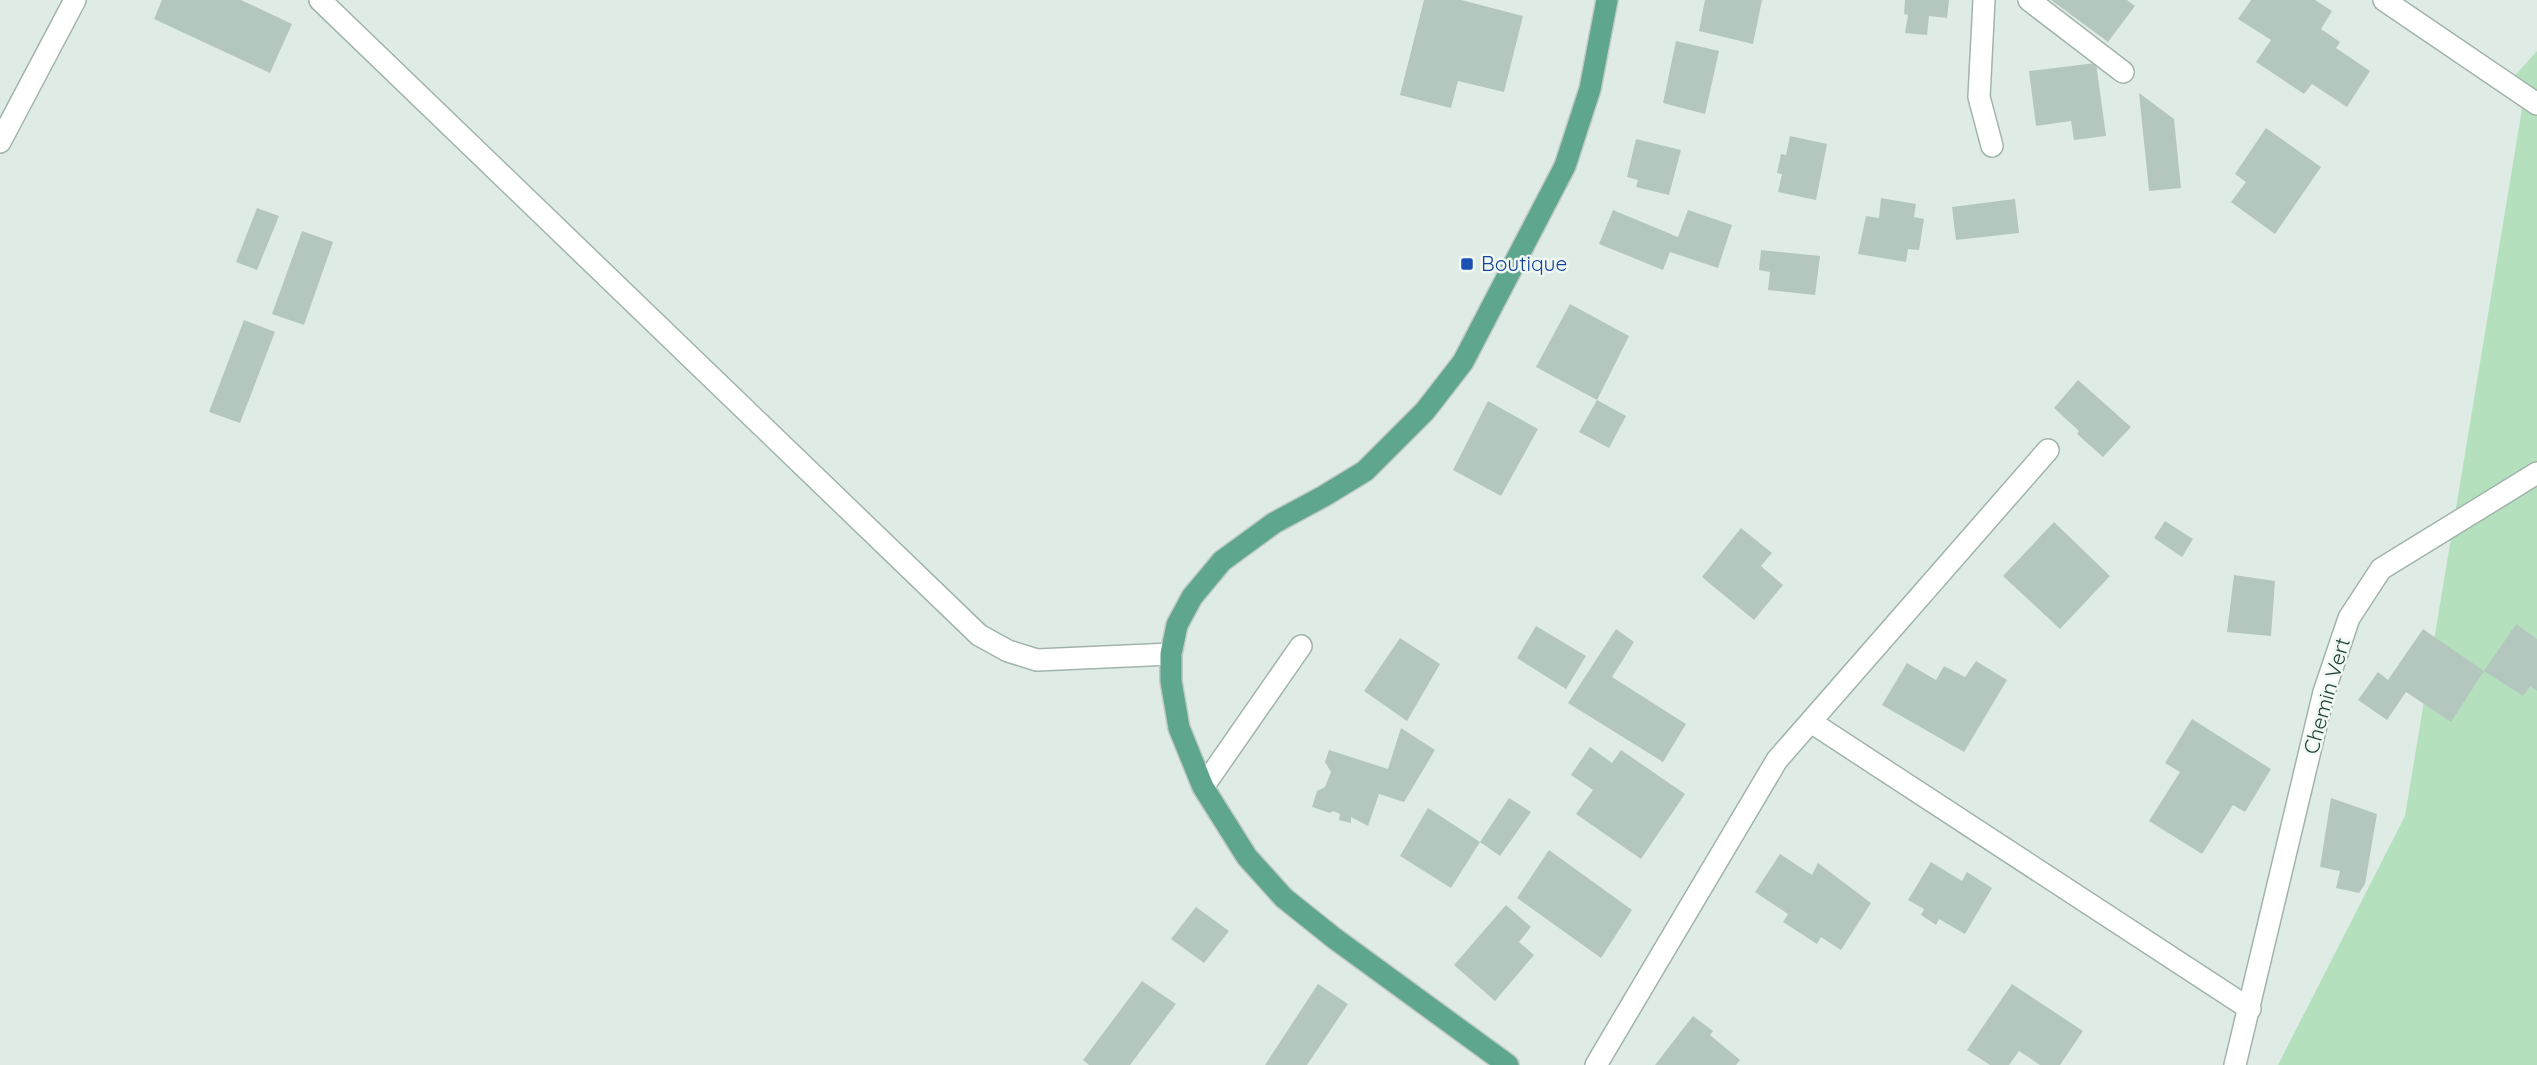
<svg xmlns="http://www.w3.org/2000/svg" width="2537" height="1065" viewBox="0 0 2537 1065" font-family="Quicksand,sans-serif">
<rect width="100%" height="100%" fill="#dfece5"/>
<path fill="#b5e0be" d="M2537,51v1014h-259l127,-249 119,-719 -15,-15z"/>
<path fill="#b4c7be" d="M162,0h79l51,24 -22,49 -116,-54z
M1424,0h37l62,16 -19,76 -46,-11 -7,27 -51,-13z
M1705,0h57l-9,44 -54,-13z
M1905,0h44l-2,18 -18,-2 -2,19 -22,-2 3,-18 -4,-1z
M2051,0h76l8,6 -27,36z
M2251,0h64l17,11 -11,18 19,13 -4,6 34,23 -23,36 -35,-23 -8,10 -48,-32 15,-22 -33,-21z
M1676,41l43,10 -14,63 -42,-11z
M2096,63l10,73 -32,4 -3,-19 -35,5 -7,-55z
M2139,93l35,26 7,69 -32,3z
M2266,128l55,39 -46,67 -44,-32 15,-20 -11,-8z
M1790,136l37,8 -11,56 -38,-8 4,-18 -5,-1 4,-19 5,1z
M1636,139l45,11 -12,45 -33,-8 2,-7 -11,-3z
M1881,198l35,6 -2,13 10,2 -5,31 -11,-1 -2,13 -48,-8 8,-38 13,2z
M2015,199l4,34 -63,7 -4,-33z
M257,208l22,8 -22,54 -21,-8z
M1613,210l65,27 10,-27 44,15 -14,43 -48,-16 -7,18 -64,-26z
M302,231l31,11 -29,83 -32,-11z
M1761,250l59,6 -5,39 -47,-5 2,-18 -11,-2z
M1570,304l59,32 -32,64 -61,-33z
M244,320l31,12 -35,91 -31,-11z
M2078,380l53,47 -28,30 -26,-23 2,-3 -25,-23z
M1597,400l29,16 -17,32 -30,-16z
M1488,401l50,28 -37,67 -48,-26z
M2165,521l28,18 -11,18 -28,-19z
M2054,522l56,54 -50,53 -57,-53z
M1741,528l31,25 -11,13 22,19 -29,35 -52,-43z
M2234,575l41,6 -4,55 -44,-4z
M2516,624l21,15v52l-7,-5 -7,10 -39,-25z
M1536,626l50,30 -20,33 -49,-31z
M1616,629l18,13 -22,35 74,47 -23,38 -95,-59z
M2423,629l61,42 -33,51 -45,-30 -19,28 -29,-20 20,-28 10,8z
M1400,638l40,26 -33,57 -43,-30z
M1976,661l31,19 -43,72 -82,-47 25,-42 29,17 8,-14 21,11z
M2192,719l79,50 -26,43 -12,-7 -31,49 -53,-33 31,-49 -15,-9z
M1401,728l34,22 -31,52 -25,-8 -11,32 -17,-9v6l-12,-3 1,-6 -7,-3 -3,2 -18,-6 5,-16 8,-4 6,-15 -6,-10 4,-12 59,19z
M1590,747l22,16 9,-13 64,44 -44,65 -65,-45 17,-24 -22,-15z
M1509,798l22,14 -31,44 -20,-14 -29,46 -51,-32 28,-48 52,34z
M2331,798l46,16 -12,70 -6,9 -23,-5 4,-17 -20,-4z
M1549,850l83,60 -31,48 -84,-60z
M1780,854l32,21 6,-12 53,40 -30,47 -20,-13 -4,7 -34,-22 5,-8 -33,-22z
M1931,862l31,19 5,-9 25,16 -27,46 -26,-15 -3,6 -15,-10 3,-6 -16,-9z
M1506,905l25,22 -12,15 15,13 -39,46 -41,-36z
M1196,907l33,24 -25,32 -33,-24z
M1142,981l34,23 -46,61h-41l-6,-5z
M1318,984l30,20 -41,61h-42z
M2012,984l71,47 -23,34h-20l-21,-14 -10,14h-19l-23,-15z
M1693,1016l20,15 -3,4 30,25 -4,5h-81z"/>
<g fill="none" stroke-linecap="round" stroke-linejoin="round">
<g stroke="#a1b4ac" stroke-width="24">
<path id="minor" d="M320,0l659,635 29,16 29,9 134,-6
M1984,0l-5,97 13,49
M2029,0l94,72
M2384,0l153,104
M0,142l75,-142
M1811,722l439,287
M1203,787l98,-141
M1596,1065l181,-305 271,-310
M2235,1065l89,-373 25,-74 32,-49 156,-96"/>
</g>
<g stroke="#c0c9c6" stroke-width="24">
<path id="major" d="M1508,1065l-174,-127 -50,-40 -37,-41 -44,-70 -24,-59 -8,-47v-27l6,-29 15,-28 30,-36 52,-38 50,-27 41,-25 60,-60 38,-49 102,-196 25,-77 17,-89"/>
</g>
<use href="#minor" stroke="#fff" stroke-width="21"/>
<use href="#major" stroke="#5fa68f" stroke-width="21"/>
</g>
<rect fill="#1a4fb4" stroke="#f0f8f3" stroke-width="2.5" x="1460" y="257" width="14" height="14" rx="3.5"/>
<g text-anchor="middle" stroke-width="5" stroke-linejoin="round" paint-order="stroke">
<g font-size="21" fill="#164399" stroke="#f0f8f3" text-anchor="start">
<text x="1481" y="271">Boutique</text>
</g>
<g font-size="21" fill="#1e3e33" stroke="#f0f8f3">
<text transform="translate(2327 696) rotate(-74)" y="7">Chemin Vert</text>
</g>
</g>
</svg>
